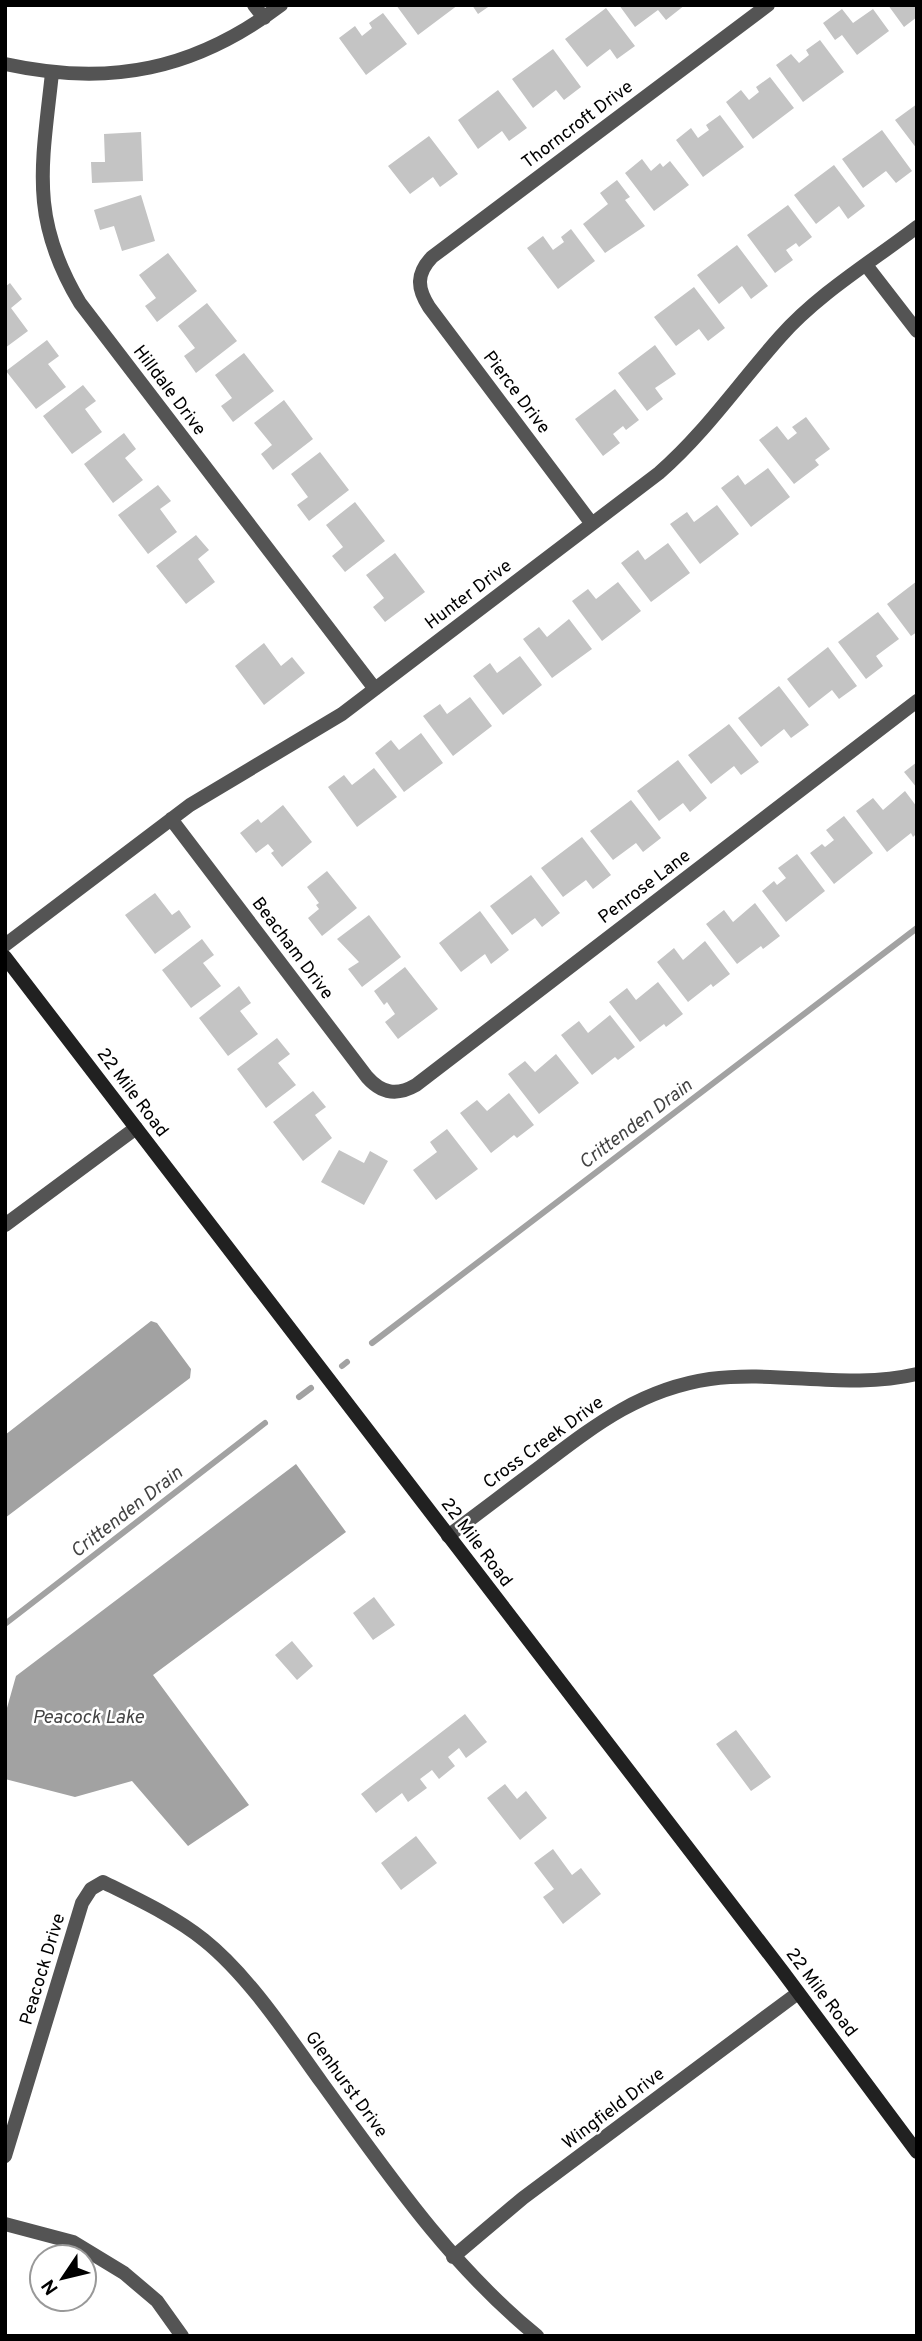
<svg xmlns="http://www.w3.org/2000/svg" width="922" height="2341" viewBox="0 0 922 2341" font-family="Overpass,sans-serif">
<rect width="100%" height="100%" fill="#fff"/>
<path fill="#a2a2a2" d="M151,1321l6,2 34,46 -1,9 -185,140v-83z
M296,1464l50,68 -193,143 96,130 -61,41 -56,-65 -57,16 -70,-18v-64l11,-39z"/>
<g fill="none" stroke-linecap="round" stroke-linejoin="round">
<path stroke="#a2a2a2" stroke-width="6" d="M372,1343l545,-415
M342,1366l5,-4
M299,1397l12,-9
M5,1624l260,-201"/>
</g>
<path fill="#c4c4c4" d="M396,5h62l-40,30z
M472,5h19l-13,9z
M619,5h66l-19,15 -8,-10 -23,17z
M888,5h29v12l-13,10z
M606,8l29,38 -18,13 -7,-10 -23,18 -22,-28z
M842,9l11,14 20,-14 16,22 -32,24 -15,-20 -7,5 -12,-17z
M383,13l24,31 -41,31 -27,-37 16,-12 7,10 10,-8 -3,-5z
M820,40l24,32 -41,30 -27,-37 15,-11 8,9 10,-8 -3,-5z
M553,49l28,38 -17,13 -8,-10 -23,18 -21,-29z
M770,77l24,31 -41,31 -27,-37 15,-12 8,10 10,-8 -3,-5z
M498,90l29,38 -18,13 -7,-10 -24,18 -20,-29z
M917,104v45l-22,-29z
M720,115l24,32 -41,30 -27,-37 15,-12 7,10 11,-8 -3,-5z
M882,130l30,41 -16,12 -10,-12 -23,17 -21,-29z
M141,132l2,49 -51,2 -1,-21h14l-1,-28z
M429,136l29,38 -18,13 -7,-10 -23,17 -22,-28z
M642,159l9,12 9,-8 3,4 7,-6 19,24 -35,26 -29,-38z
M834,165l31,41 -17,13 -9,-13 -23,18 -22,-29z
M617,180l13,17 -5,3 20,26 -40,27 -22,-29 25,-20 -8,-11z
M141,195l14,46 -33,10 -8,-25 -14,4 -6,-20z
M788,205l24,32 -13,10 -3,-4 -10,7 7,10 -18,13 -28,-38z
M571,229l24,32 -37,28 -31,-41 16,-12 10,14 11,-8 -3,-5z
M737,245l31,41 -17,13 -9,-13 -23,18 -22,-29z
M168,253l29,38 -40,31 -12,-16 11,-8 -17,-23z
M10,283l12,16 -11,9 17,23 -23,17v-61z
M694,287l31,41 -17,13 -9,-12 -23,17 -22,-29z
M207,303l30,38 -41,32 -12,-17 11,-8 -17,-22z
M47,340l12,16 -11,8 18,23 -30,22 -30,-38z
M655,345l21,29 -21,14 8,11 -16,12 -29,-38z
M244,353l30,38 -41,31 -12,-16 11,-8 -17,-23z
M83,385l13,16 -11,8 17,23 -30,22 -29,-38z
M615,389l24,31 -13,10 -3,-4 -10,8 7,9 -17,13 -28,-37z
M284,400l29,39 -40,31 -12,-16 11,-9 -18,-22z
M806,417l24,32 -15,11 4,5 -25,19 -35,-44 18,-14 11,14 9,-7 -5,-6z
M124,433l12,16 -11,9 18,22 -30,23 -29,-39z
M320,452l29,38 -40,31 -12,-16 11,-8 -17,-23z
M768,468l22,29 -39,30 -30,-39 17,-13 7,10z
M158,485l13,16 -11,8 17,23 -29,22 -30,-39z
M355,502l30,39 -40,31 -13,-16 11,-9 -17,-22z
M717,505l22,29 -39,30 -30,-40 17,-12 7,10z
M196,535l13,15 -11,9 17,23 -29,22 -30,-38z
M668,543l22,30 -39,29 -30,-39 17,-13 7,10z
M395,553l30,39 -40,30 -12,-15 11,-9 -18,-23z
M917,581v51l-6,4 -24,-32z
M618,582l23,29 -39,30 -30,-40 16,-12 8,10z
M878,612l21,27 -23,17 7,10 -17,13 -28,-37z
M569,619l23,30 -40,29 -29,-39 16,-12 8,10z
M264,643l17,23 11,-9 13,16 -41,32 -29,-39z
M828,647l29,39 -18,13 -7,-9 -23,18 -22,-29z
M520,656l22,29 -39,30 -30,-39 17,-13 7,10z
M779,686l30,39 -18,13 -7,-9 -23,18 -23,-29z
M470,697l22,29 -39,30 -30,-40 17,-12 7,10z
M729,724l30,38 -18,13 -7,-9 -23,18 -23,-29z
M421,733l22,30 -39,29 -29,-39 16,-13 8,10z
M678,760l29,38 -17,14 -7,-9 -24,18 -22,-30z
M917,762v26l-13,-16z
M374,768l23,29 -40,30 -29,-40 16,-12 8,10z
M905,791l12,16v26l-4,4 -2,-4 -24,19 -31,-41 17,-13 10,12z
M631,800l30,38 -18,14 -7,-9 -23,17 -23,-29z
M283,805l29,37 -30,25 -11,-14 3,-2 -6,-7 -12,9 -16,-20 18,-14 3,4z
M844,816l29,37 -39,31 -24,-31 12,-9 3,3 9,-7 -8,-10z
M582,837l29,38 -18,14 -7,-9 -23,17 -22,-29z
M797,854l28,37 -39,31 -24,-31 12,-10 3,4 9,-7 -8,-10z
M327,871l30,37 -35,28 -14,-18 11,-9 -3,-4 3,-2 -12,-16z
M531,875l29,38 -18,14 -7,-9 -23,17 -22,-29z
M155,893l17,22 7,-5 12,17 -36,27 -30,-39z
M755,903l25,33 -17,13 -2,-3 -24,18 -31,-40 18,-14 9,12z
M480,911l29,39 -18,14 -6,-10 -24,18 -22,-29z
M369,915l32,42 -39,30 -14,-18 11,-7 -22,-23z
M202,939l12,16 -11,8 18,23 -30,22 -29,-38z
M705,941l25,33 -17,13 -2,-3 -23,18 -31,-40 17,-14 9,12z
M405,967l33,42 -40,30 -13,-17 10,-8 -8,-12 -3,3 -10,-14z
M658,982l25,32 -17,13 -2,-3 -24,18 -31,-40 18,-14 9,12z
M239,986l12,17 -11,8 18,23 -30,22 -29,-38z
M610,1015l25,32 -17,13 -3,-3 -23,18 -31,-40 18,-14 9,12z
M277,1038l13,16 -12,9 18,22 -30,23 -29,-39z
M556,1054l23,29 -40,31 -31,-40 17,-13 10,11z
M313,1091l13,16 -11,8 17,23 -29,23 -30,-39z
M509,1093l25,32 -17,13 -3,-3 -23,18 -31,-40 17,-13 10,11z
M447,1129l31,40 -42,31 -23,-30 24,-18 -7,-10z
M339,1150l25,13 6,-12 18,10 -24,44 -43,-23z
M374,1597l21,28 -22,15 -20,-27z
M292,1641l21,25 -16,14 -22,-25z
M465,1714l22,28 -21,16 -7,-10 -11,9 7,9 -16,13 -7,-9 -12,9 7,9 -19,14 -6,-9 -26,20 -15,-19z
M736,1730l35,47 -20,14 -35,-47z
M505,1784l12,15 9,-8 21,27 -27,22 -33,-42z
M416,1836l21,27 -36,27 -20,-27z
M553,1849l19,26 9,-7 20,26 -38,30 -20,-27 11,-8 -20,-26z"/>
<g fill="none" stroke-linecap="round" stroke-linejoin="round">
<path stroke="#545454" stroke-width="14" d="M254,5l10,13
M5,64c105,23 190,6 276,-59
M52,73c-10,93 -23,145 28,230l295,386
M866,265l51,66
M592,524l-163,-217c-12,-19 -13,-33 3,-50l336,-252
M171,819l196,258c15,17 30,19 49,8l501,-384
M5,945l185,-140 152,-91 317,-241c46,-40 80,-90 121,-136 38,-43 91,-75 137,-110
M5,1225l131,-97
M448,1536c31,-23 62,-47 93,-70 54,-41 100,-77 169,-87 69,-9 138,11 207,-5
M5,2156l77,-253 9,-14 12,-7c34,17 71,34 101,58 45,36 84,96 118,143 66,91 127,181 215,253
M5,2224l68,18 51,31 33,28 25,35
M453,2257l70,-59 275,-205"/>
<path stroke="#212121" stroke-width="14" d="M5,957l778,1015 134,180"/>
</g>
<g text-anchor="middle" stroke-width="5" stroke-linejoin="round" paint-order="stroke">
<g font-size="18" fill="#000" stroke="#fff">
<text transform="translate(577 124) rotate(-37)" y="6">Thorncroft Drive</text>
<text transform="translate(170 390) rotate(53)" y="6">Hilldale Drive</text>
<text transform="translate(517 392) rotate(53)" y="6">Pierce Drive</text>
<text transform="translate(468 594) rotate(-37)" y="6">Hunter Drive</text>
<text transform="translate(644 886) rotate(-37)" y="6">Penrose Lane</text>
<text transform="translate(293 948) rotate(53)" y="6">Beacham Drive</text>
<text transform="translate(133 1092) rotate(53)" y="6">22 Mile Road</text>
<text transform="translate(543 1442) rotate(-36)" y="6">Cross Creek Drive</text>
<text transform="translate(477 1542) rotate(53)" y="6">22 Mile Road</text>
<text transform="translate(42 1969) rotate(-73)" y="6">Peacock Drive</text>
<text transform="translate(822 1992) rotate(53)" y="6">22 Mile Road</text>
<text transform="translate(347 2084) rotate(54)" y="6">Glenhurst Drive</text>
<text transform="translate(613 2108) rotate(-37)" y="6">Wingfield Drive</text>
</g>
<g font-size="19" font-style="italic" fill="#434343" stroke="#fff">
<text transform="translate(635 1123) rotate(-37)" y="7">Crittenden Drain</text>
<text transform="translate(126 1511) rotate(-38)" y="7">Crittenden Drain</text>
<text x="88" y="1723">Peacock Lake</text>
</g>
</g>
<rect width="922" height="2341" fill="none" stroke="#000000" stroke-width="14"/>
<g transform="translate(63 2278) rotate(235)"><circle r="33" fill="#ffffff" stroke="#999999" stroke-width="2"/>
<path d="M0-5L12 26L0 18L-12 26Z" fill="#000000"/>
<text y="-10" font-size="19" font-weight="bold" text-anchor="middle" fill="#000000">N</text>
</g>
</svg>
